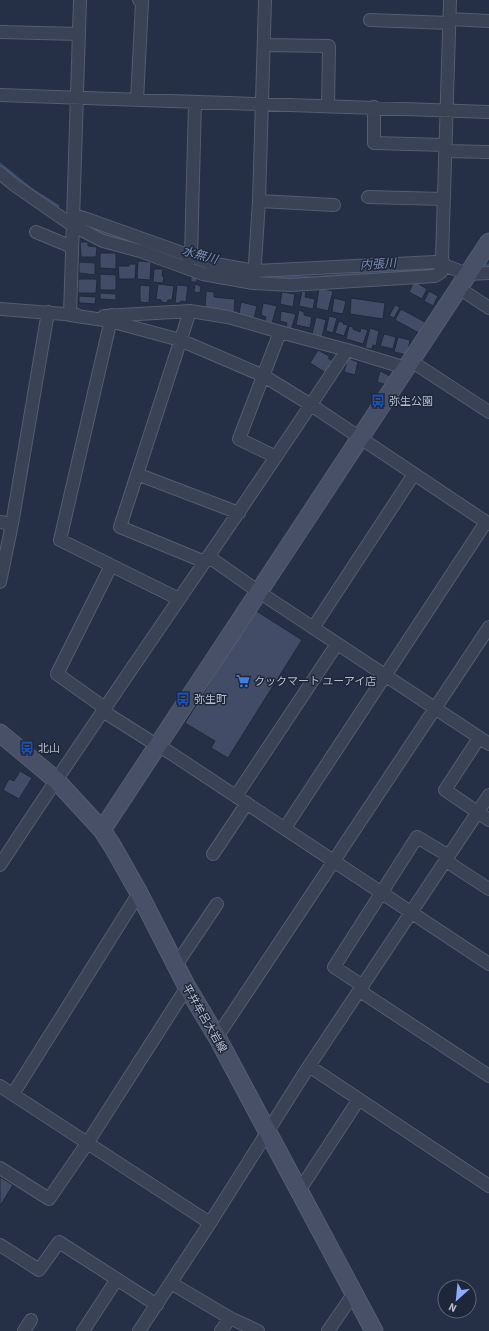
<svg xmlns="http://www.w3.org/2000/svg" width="489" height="1331" viewBox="0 0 489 1331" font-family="'Source Sans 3','Noto Sans JP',sans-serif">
<rect width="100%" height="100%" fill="#252f46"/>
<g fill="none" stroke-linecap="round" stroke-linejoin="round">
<path stroke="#394a6f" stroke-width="3" d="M0,164l32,26 26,16
M83,225l57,20
M481,265h8
M259,276l9,2 53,-1 116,-9"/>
</g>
<path fill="#424c66" stroke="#20293c" d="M80,242h8v4l9,1 -1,10h-15z
M100,253h16v16l-16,-1z
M138,261l13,1 -1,18 -13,-1z
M79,262l16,1v12l-16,-2z
M129,264h7l-1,15h-16l-1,-13h11z
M154,269h9l-1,7 2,1 -1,6 -10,-1z
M100,274l16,1v15h-16z
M191,275h6v7h-6z
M78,279h19l-1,14h-18z
M414,281l13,8 -5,10 -13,-7z
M158,284l16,2 -2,14h-4l-1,3 -6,-1v-2l-5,-1z
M195,284l6,2 -1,7 -6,-1z
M140,285l10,1 -1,17 -9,-1z
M177,285l11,1 -2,16 -5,-1 -1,2h-5z
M319,288l14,3 -5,20 -12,-3z
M206,291l8,1v5l21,2 -1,13 -19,-2 -10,-2z
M302,291l4,1 -1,5 10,2 -2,10 -14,-3z
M429,291l9,5 -5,10 -9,-5z
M282,292l13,2 -2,13 -13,-3z
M100,293l16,1v6l-16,-1z
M79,296l17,1 -1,7 -16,-1z
M334,298l12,3 -3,13 -11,-2z
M351,298l34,5 -2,16 -33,-5z
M241,302l16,4 -3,12 -15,-4z
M263,303l14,3 -5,17 -7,-2 1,-4 -5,-2z
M395,305l5,2 -6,11 -5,-2z
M401,309l24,13 -6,11 -24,-13z
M299,310l5,2v3l8,2 -2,11 -14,-3z
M281,311l15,3 -5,16 -5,-1 1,-6 -7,-2z
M329,316l8,2 -4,15 -7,-2z
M316,317l10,3 -4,17 -10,-3z
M339,321l5,2 -1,1 5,1 -4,11 -9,-3z
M349,326l4,1v2l7,3 1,-4 7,2 -5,14 -17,-5z
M370,328l9,3 -3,15 -3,-1 -1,4 -7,-1z
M384,334l12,3 -3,12 -13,-3z
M398,337l12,3 -3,15 -13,-3z
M318,350l11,6v3l4,2 -7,12 -16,-10z
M348,358l10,4 -3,13 -11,-3z
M380,371l10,5 -3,9 -10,-3z
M255,610l47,30 -74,118 -17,-10 4,-7 -30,-18z
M20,771l12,7 -13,21 -16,-9 6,-11 5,2z
M0,1177l13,8 -13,21z"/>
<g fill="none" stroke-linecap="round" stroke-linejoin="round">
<g stroke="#555d6f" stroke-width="14">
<path id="street" d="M80,0l-10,315 40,6 70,19 84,36 47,29 178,119
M449,19l40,2
M370,20l79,3
M0,32l79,2
M264,45l65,1 -1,60
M0,95l489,17
M137,100l5,-98 -3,-2
M374,107v36l71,2
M445,151l44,1
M0,173l13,11 59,41 31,16 37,10 63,23 50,9 37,2 145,-9 6,-4 3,-6 -2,-8 8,-258
M368,197l75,2
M259,201l75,4
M73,215l11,3 126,45 46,8 179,-9 33,12 21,-1
M36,232l36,15
M188,264l3,-8 4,-154
M254,278l5,-77 6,-201
M459,288l30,20
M0,309l77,6
M190,311l-70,216 85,35
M112,315l-52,225 119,59
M104,316l86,-5 38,6 52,15 67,18 59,18
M411,361l78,51
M276,457l-37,-18 41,-107
M137,474l102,39
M0,522l12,2
M209,557l50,35 230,152
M111,566l-54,108 45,32 7,9 49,31 11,6 320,212
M0,582l12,-58 36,-212
M313,628l101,-154
M479,738l-34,52 44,30
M236,796l101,-152
M285,828l201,-306
M213,854l34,-51
M446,861l43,28
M0,865c113,-173 234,-342 347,-515
M176,965l41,-61
M363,986l-29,-19 83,-130 32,19
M360,991l129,85
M217,1037l272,-410
M309,1066l180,120
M0,1086l210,137
M13,1094l126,-201
M0,1168l49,31 39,-57 99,-155
M299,1191l60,-92
M0,1245l39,25 20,-28 98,63
M171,1283l59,35 28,13
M24,1331l7,-11
M83,1331l34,-52
M139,1331l71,-108 99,-157 180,-271
M221,1331l9,-13
M328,1331l26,-38"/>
</g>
<g stroke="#555d6f" stroke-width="19">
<path id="secondary" d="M0,733l56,47 46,50 11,17 26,46 48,94 30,50 157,294
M102,830l387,-588"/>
</g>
<use href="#street" stroke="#3a4255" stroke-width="12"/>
<use href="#secondary" stroke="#485068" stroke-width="17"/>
</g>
<defs>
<g id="bus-bare" transform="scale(1.08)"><path d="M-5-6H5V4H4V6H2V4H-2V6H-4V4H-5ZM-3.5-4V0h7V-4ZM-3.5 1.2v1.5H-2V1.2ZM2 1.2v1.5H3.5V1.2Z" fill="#1a4fb4" stroke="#1e273a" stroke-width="2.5" paint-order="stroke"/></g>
<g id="supermarket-bare" transform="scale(1.08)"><path d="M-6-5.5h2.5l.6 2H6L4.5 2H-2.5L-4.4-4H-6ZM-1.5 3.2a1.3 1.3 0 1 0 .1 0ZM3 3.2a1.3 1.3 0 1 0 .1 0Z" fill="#3f7fe0" stroke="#1e273a" stroke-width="2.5" paint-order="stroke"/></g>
</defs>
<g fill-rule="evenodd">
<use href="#bus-bare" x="378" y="401"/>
<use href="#supermarket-bare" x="243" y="681"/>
<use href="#bus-bare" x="183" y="699"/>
<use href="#bus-bare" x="27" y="748"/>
</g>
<g text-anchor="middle" stroke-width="3" stroke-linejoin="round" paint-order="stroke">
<g font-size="11" fill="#b8bece" stroke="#1e273a" text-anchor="start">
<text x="389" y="405">弥生公園</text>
<text x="254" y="685">クックマート ユーアイ店</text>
<text x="194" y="703">弥生町</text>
<text x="38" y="752">北山</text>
</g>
<g font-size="11" fill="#b8bece" stroke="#1e273a">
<text transform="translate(205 1018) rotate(60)" y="4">平井牟呂大岩線</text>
</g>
<g font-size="12" font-style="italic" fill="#7c8eb7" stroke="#1e273a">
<text transform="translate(200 255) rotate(15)" y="4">水無川</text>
<text transform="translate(378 264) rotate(-4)" y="4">内張川</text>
</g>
</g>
<g transform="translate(457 1299) rotate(207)"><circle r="19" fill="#1e273a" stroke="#5c6375"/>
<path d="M0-3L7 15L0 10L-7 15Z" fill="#8caaff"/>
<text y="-6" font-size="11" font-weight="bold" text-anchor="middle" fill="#b8bece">N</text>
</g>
</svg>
